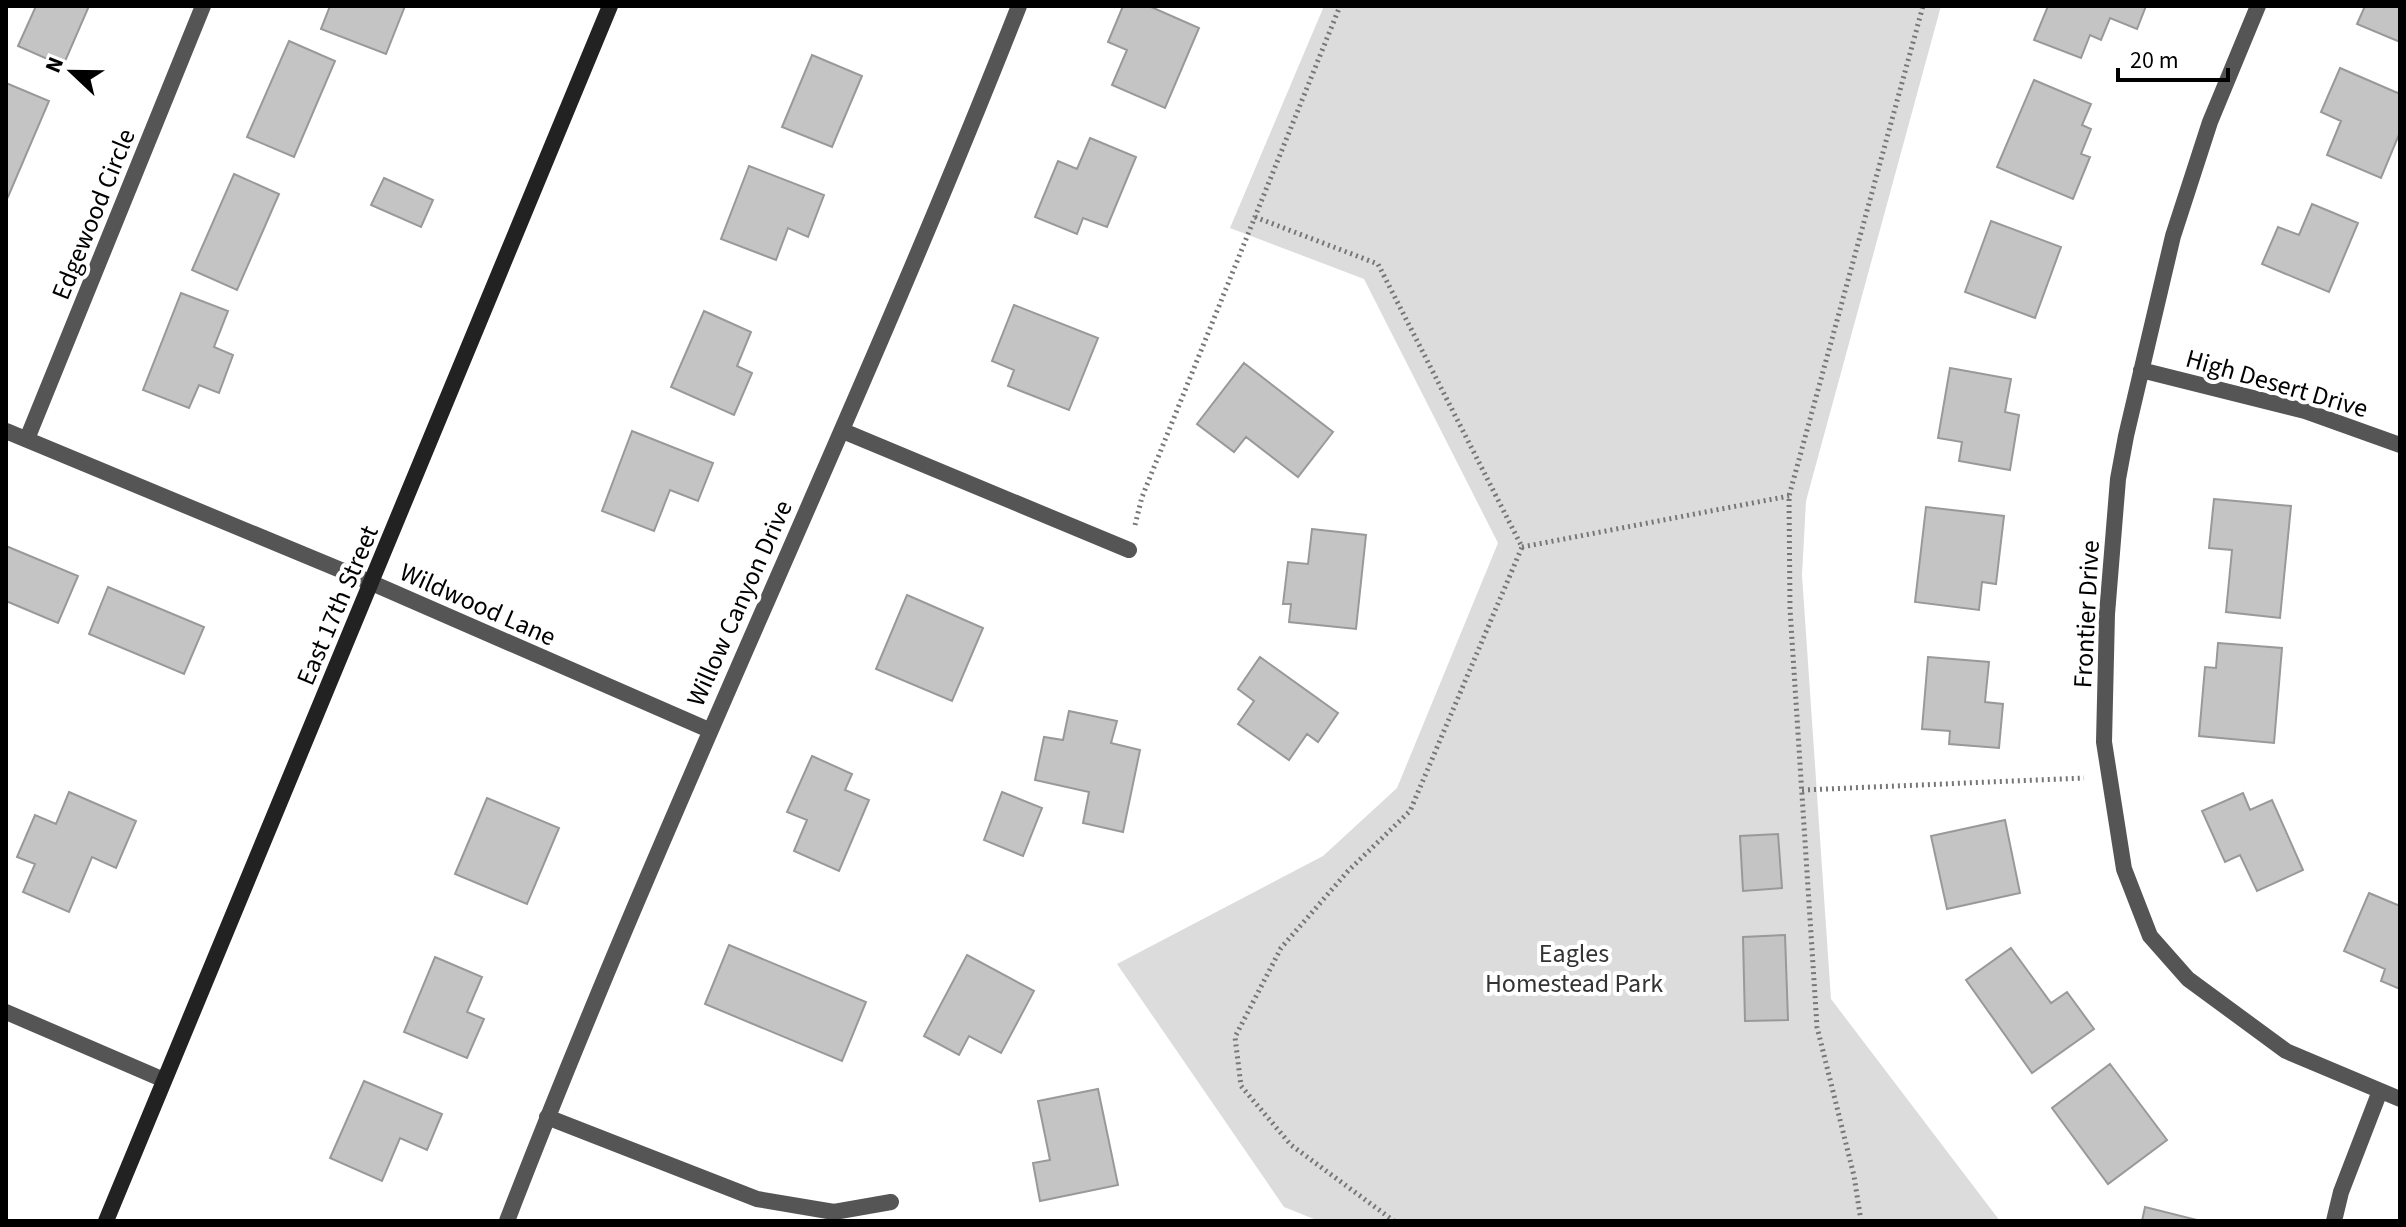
<svg xmlns="http://www.w3.org/2000/svg" width="2406" height="1227" viewBox="0 0 2406 1227" font-family="'Source Sans 3',sans-serif">
<rect width="100%" height="100%" fill="#fff"/>
<path fill="#dcdcdc" d="M1324,6h617l-135,495 -4,74 29,424 169,222h-681l-35,-14 -167,-243 206,-108 74,-68 101,-245 -134,-264 -134,-51z"/>
<path fill="#c4c4c4" stroke="#999" stroke-width="2" d="M36,6h53l-26,60 -45,-20z
M330,6h75l-19,48 -65,-25z
M1123,6h26l50,22 -34,80 -53,-23 15,-35 -19,-8z
M2048,6h98l-9,23 -27,-11 -9,22 -11,-5 -9,23 -47,-18z
M2365,6h35v36l-43,-18z
M289,41l46,20 -41,96 -47,-20z
M812,55l50,21 -30,71 -50,-20z
M2340,68l60,26v38l-19,46 -54,-23 14,-34 -20,-9z
M2034,80l57,24 -9,21 9,4 -10,25 9,3 -17,42 -76,-32z
M6,83l43,18 -41,96 -2,-1z
M1090,138l46,19 -29,70 -24,-9 -6,16 -42,-17 23,-56 19,8z
M749,166l75,29 -16,42 -20,-9 -12,32 -55,-21z
M234,174l45,20 -42,96 -45,-20z
M384,178l49,22 -12,27 -50,-22z
M2312,204l46,19 -29,69 -67,-28 16,-37 21,8z
M1991,221l70,26 -26,71 -70,-26z
M181,293l47,18 -14,36 19,8 -14,38 -20,-8 -10,23 -46,-18z
M1014,305l84,33 -29,72 -61,-24 6,-16 -22,-9z
M704,311l47,21 -14,34 15,7 -18,42 -63,-28z
M1244,363l89,69 -35,45 -52,-40 -12,15 -37,-28z
M1950,368l61,11 -6,33 14,3 -9,55 -51,-9 3,-19 -24,-4z
M632,431l81,32 -15,38 -28,-11 -16,41 -52,-20z
M2214,499l77,7 -11,112 -54,-6 6,-62 -23,-2z
M1926,507l78,9 -8,68 -14,-2 -3,28 -64,-8z
M1312,529l54,6 -10,94 -67,-7 2,-18h-8l5,-42 20,2z
M6,546l72,30 -20,47 -52,-22z
M108,587l96,40 -20,47 -95,-40z
M907,595l76,33 -31,73 -76,-32z
M2218,643l64,5 -8,95 -75,-7 6,-69 11,1z
M1260,657l78,56 -20,29 -11,-8 -18,26 -51,-36 16,-23 -16,-12z
M1928,657l61,5 -4,40 18,2 -4,44 -50,-4 1,-13 -28,-2z
M1069,711l48,10 -6,22 29,7 -17,82 -40,-9 6,-31 -54,-12 9,-43 19,3z
M812,756l40,18 -7,16 24,10 -30,71 -45,-20 13,-31 -20,-8z
M69,792l67,29 -20,47 -24,-11 -23,55 -46,-20 12,-28 -18,-7 18,-42 21,9z
M1002,792l40,16 -19,48 -39,-16z
M2243,793l7,17 22,-10 31,70 -46,21 -17,-36 -15,7 -23,-51z
M487,798l72,30 -32,76 -72,-30z
M2005,820l15,73 -73,16 -16,-73z
M1778,834l4,54 -39,3 -3,-55z
M2369,893l31,13v83l-19,-8 4,-12 -41,-18z
M1785,935l3,85 -43,1 -2,-84z
M729,945l137,57 -24,59 -137,-57z
M2011,948l40,55 16,-11 27,37 -62,44 -66,-93z
M967,955l67,36 -33,62 -32,-17 -10,19 -35,-19z
M435,957l47,20 -15,35 17,7 -17,39 -63,-26z
M2110,1064l57,76 -59,44 -56,-76z
M364,1081l78,33 -15,36 -27,-12 -18,43 -52,-23z
M1098,1089l20,96 -78,16 -7,-38 17,-3 -12,-59z
M2145,1207l52,13v1h-55z"/>
<g fill="none" stroke-linecap="round" stroke-linejoin="round">
<path stroke="#777" stroke-width="5" stroke-dasharray="2 4" stroke-linecap="butt" d="M1255,217l123,47 144,283 -112,264 -62,60 -67,77 -46,89 6,49 50,59 103,76
M1135,525l7,-28 198,-491
M1522,547l267,-51
M1802,790l282,-12
M1861,1221l-7,-45 -37,-149 -27,-418 -1,-113 134,-490"/>
<path stroke="#555" stroke-width="16" d="M2258,6l-48,116 -37,114 -47,200 -8,43 -11,135 -3,128 20,127 26,67 38,43 98,72 114,48
M2141,370l164,41 95,34
M6,431l366,152 337,147
M843,431l286,119
M27,439l176,-433
M6,1012l158,68
M547,1117l210,82 77,13 57,-10
M507,1221c158,-410 351,-806 512,-1215
M2334,1221l7,-29 39,-101"/>
<path stroke="#222" stroke-width="16" d="M106,1221l504,-1215"/>
</g>
<g text-anchor="middle" stroke-width="8" stroke-linejoin="round" paint-order="stroke">
<g font-size="26" fill="#000" stroke="#fff">
<text transform="translate(93 214) rotate(-68)" y="9">Edgewood Circle</text>
<text transform="translate(2277 383) rotate(16)" y="9">High Desert Drive</text>
<text transform="translate(739 603) rotate(-66)" y="9">Willow Canyon Drive</text>
<text transform="translate(478 604) rotate(24)" y="9">Wildwood Lane</text>
<text transform="translate(337 605) rotate(-67)" y="9">East 17th Street</text>
<text transform="translate(2086 614) rotate(-87)" y="9">Frontier Drive</text>
</g>
<g font-size="26" fill="#333" stroke="#fff">
<text x="1574" y="962">Eagles<tspan x="1574" dy="30">Homestead Park</tspan></text>
</g>
</g>
<rect width="2406" height="1227" fill="none" stroke="#000000" stroke-width="16"/>
<g transform="translate(72 72) rotate(292)" stroke="#ffffff" stroke-width="6" paint-order="stroke">
<path d="M0-6L14 30L0 20L-14 30Z" fill="#000000"/>
<text y="-12" font-size="22" font-weight="bold" text-anchor="middle" fill="#000000">N</text>
</g>
<path d="M2118 68v12h110v-12" fill="none" stroke="#000000" stroke-width="4"/>
<text x="2130" y="68" font-size="24" fill="#000000" stroke="#ffffff" stroke-width="6" paint-order="stroke">20 m</text>
</svg>
